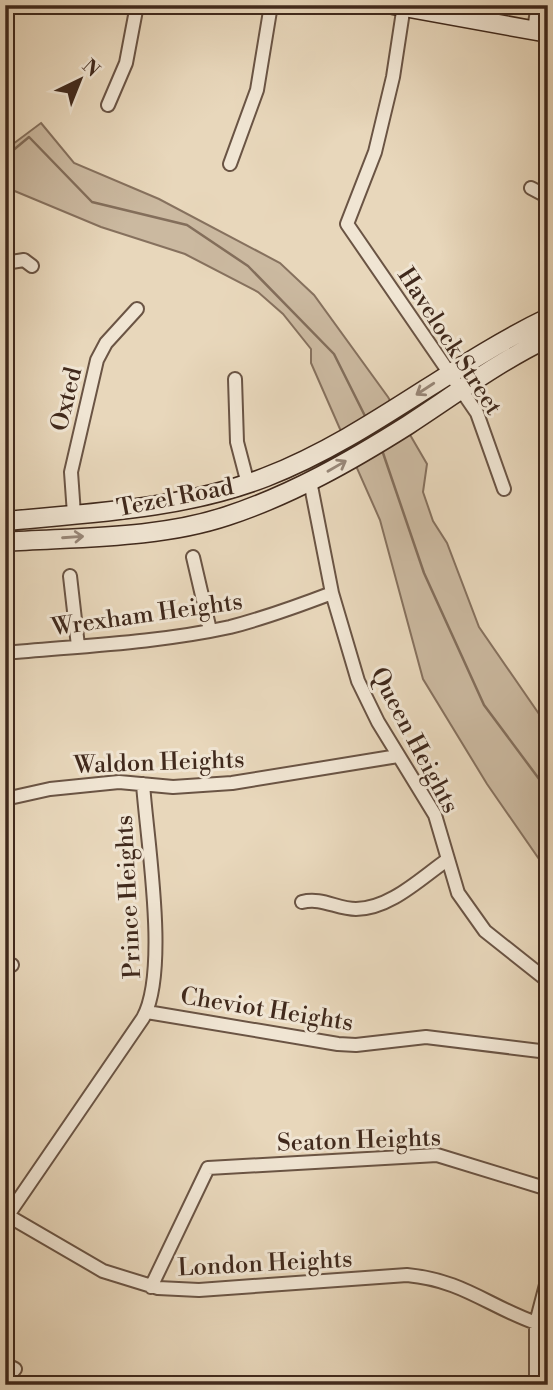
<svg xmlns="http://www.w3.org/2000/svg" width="553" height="1390" viewBox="0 0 553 1390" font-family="'Libre Bodoni',serif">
<rect width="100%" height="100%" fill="#e8d7bb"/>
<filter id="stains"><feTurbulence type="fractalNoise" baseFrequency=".00286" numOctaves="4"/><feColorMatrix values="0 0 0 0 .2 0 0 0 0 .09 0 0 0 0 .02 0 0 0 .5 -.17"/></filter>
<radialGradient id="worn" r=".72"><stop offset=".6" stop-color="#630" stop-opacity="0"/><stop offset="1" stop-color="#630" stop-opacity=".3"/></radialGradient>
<path fill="#cbb9a0" stroke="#86715e" stroke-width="2" d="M41,123l33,40 85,36 121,64 34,32 74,102 39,67 -4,28 10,29 14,22 32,84 69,100v145l-61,-88 -64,-105 -43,-159 -24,-54 21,-13 -37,-24 -29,-66v-14l-28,-35 -25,-22 -73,-38 -84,-27 -96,-40v-37z"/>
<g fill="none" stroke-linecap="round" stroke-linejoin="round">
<path stroke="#836e5b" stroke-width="2.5" d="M5,157l24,-20 63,65 95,23 61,41 86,88 31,62
M382,450l42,123 60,132 64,86"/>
<g stroke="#6a5444" stroke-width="16">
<path id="street" d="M404,5l-11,72 -18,75 -28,72 130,189 27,76
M534,29l4,-24
M108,105l18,-42 11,-58
M230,164l27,-74 14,-85
M531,188l17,9
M5,263l19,-3 8,6
M235,379l2,63 11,42
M310,481l22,112 26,88 20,41 57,93 23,78 27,38 63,50
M74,514l-3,-42 26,-112 9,-17 31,-34
M193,557l17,73
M70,576l8,70
M5,653c74,-7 152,-10 225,-26 35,-9 68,-21 102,-34
M5,799l45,-10 69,-7 54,5 59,-4 166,-27
M302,902c20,-5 35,7 54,7 34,0 65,-31 91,-49
M5,966l7,-1
M147,1012l191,32 18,1 70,-8 122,15
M5,1214l98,57 55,17 41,2 208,-15c55,5 81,31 129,48
M8,1215l135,-197c26,-47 4,-177 0,-234
M151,1287l57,-119 229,-13 111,34
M5,1364l10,5 -10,12
M536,1385v-62l12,-46"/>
</g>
<g stroke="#40291c" stroke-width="21">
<path id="secondary" d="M393,5l155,28
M5,521c87,-8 179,-12 261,-44 101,-39 185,-113 282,-159
M5,542c73,-5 153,-3 222,-26 64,-21 124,-55 181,-91 46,-30 90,-63 140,-87"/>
</g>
<use href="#street" stroke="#f0e5d3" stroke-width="12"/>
<use href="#secondary" stroke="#f0e5d3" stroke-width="18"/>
</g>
<defs><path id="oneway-shaft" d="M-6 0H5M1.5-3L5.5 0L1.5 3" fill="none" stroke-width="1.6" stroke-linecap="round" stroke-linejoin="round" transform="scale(1.75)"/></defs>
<g stroke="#988778">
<use href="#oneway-shaft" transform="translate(425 389) rotate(147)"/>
<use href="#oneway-shaft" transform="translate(337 466) rotate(-30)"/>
<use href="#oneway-shaft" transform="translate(73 537) rotate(-4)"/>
</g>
<g text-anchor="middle" stroke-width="6" stroke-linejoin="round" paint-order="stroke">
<g font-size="24" fill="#40291c" stroke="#f0e5d3">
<text transform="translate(450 341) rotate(57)" y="8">Havelock Street</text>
<text transform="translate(66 399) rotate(-76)" y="8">Oxted</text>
<text transform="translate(175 497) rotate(-11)" y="8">Tezel Road</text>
<text transform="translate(147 614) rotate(-8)" y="8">Wrexham Heights</text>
<text transform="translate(415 740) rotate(62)" y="8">Queen Heights</text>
<text transform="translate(159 762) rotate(-2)" y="8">Waldon Heights</text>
<text transform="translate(128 897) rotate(-93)" y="8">Prince Heights</text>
<text transform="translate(267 1009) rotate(9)" y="8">Cheviot Heights</text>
<text transform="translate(359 1140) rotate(-2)" y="8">Seaton Heights</text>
<text transform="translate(265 1263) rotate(-3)" y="8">London Heights</text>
</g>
</g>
<rect width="553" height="1390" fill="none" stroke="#e8d7bb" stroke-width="28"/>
<rect x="7" y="7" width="539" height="1376" fill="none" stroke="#40291c" stroke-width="3.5"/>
<rect x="14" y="14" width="525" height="1362" fill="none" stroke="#40291c" stroke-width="2"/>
<g transform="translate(80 80) rotate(43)" stroke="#f0e5d3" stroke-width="5" paint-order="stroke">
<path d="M0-5L12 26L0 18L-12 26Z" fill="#40291c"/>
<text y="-10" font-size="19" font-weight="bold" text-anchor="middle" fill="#40291c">N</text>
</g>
<rect width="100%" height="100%" filter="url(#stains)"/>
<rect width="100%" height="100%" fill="url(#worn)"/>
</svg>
